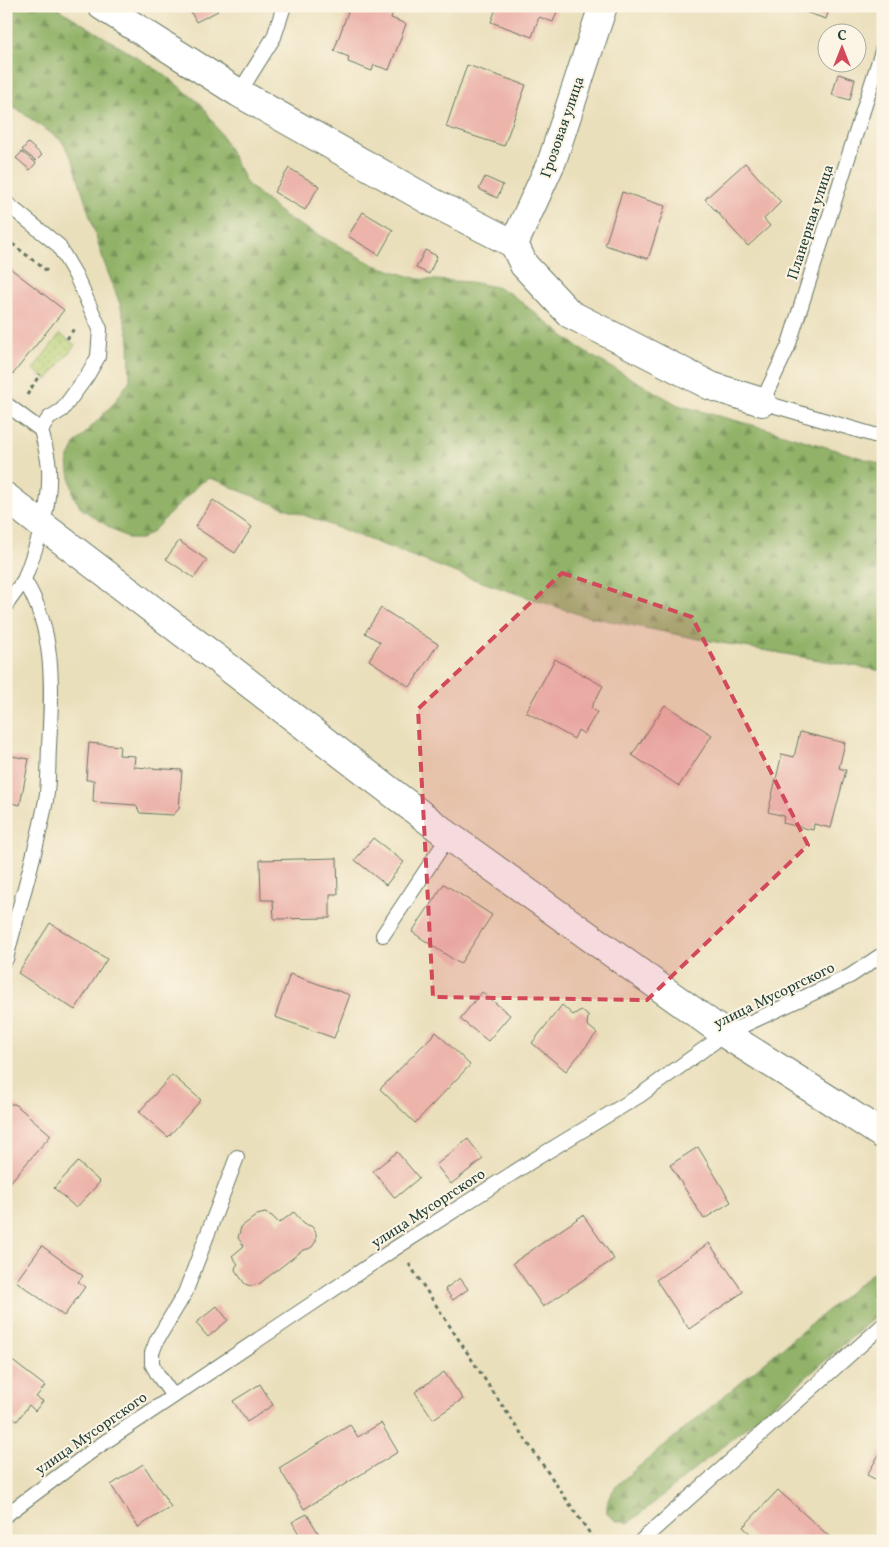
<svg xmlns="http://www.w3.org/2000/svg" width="889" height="1547" viewBox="0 0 889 1547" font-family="Vollkorn,serif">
<defs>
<pattern id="forest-firs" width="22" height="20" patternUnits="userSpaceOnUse" patternTransform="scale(1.25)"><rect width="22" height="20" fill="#91b267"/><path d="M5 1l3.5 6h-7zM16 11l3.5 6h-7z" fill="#769256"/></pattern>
<pattern id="park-dots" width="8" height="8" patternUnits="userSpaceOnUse" patternTransform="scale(1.25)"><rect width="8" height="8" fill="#b7d076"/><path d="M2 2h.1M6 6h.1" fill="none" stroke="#94aa62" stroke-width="1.8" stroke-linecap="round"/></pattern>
</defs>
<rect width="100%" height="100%" fill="#fcf5e5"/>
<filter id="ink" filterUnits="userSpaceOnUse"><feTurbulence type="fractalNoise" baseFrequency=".02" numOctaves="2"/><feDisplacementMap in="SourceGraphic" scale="10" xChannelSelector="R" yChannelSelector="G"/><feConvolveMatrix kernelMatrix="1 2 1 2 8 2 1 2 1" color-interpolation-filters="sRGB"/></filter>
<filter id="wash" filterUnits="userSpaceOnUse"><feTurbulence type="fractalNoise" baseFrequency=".0096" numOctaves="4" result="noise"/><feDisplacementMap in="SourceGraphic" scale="20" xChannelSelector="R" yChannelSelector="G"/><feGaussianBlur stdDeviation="1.12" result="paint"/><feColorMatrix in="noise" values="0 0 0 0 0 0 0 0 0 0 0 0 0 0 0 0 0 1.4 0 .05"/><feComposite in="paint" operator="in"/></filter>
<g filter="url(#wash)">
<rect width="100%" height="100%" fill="#eadfbb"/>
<path fill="url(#forest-firs)" stroke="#58784e" d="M6,6h48l108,67 40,32 20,31 25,48 40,34 87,47 44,14 52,3 26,5 15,7 72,57 95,54 89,24 108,33 8,4v205l-184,-32 -118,-24 -111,-37 -232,-88 -16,-8 -13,-4 -10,6 -48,49 -10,6h-11l-13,-7 -35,-23 -8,-12 -5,-25 -1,-13 8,-16 38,-40 16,-23 -1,-43 -9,-33 -16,-42 -31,-101 -11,-20 -56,-40z
M883,1264v46l-88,77 -166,136 -12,-2 -10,-7c-1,-13 3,-20 11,-30z"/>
<path fill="url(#park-dots)" stroke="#6b8655" d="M60,334l15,11 -28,35 -14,-11z"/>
<g id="blocks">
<path fill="#ecb4aa" d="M193,6h22l3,5 -22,11 -7,-14z
M350,6h7l6,2 1,-2h15l14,6 -2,6 15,6 -17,46 -15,-5 -2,6 -24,-9 1,-5 -15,-6z
M497,6h62l-6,16 -14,-5 -7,20 -41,-15z
M787,6h43l-4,13z
M467,65l59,20 -22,61 -58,-19z
M838,74l17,5 -5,21 -18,-5z
M28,143l14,12 -6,6 -14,-11z
M22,152l14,11 -6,7 -14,-12z
M745,163l36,39 -17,17 6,7 -22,20 -43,-47z
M289,168l30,18 -14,24 -31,-18z
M485,177l18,8 -6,13 -18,-9z
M622,192l43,14 -17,53 -43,-14z
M363,212l30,18 -14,25 -31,-19z
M425,250l12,6 -8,18 -13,-6z
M6,265l58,45 -51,64 -7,-5z
M213,500l39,27 -17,26 -40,-26z
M179,541l28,19 -13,18 -28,-19z
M381,608l57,36 -28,43 -41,-27 11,-18 -15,-9z
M555,659l48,27 -12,22 6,4 -13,22 -6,-4 -4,9 -48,-27z
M665,705l47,30 -33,51 -47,-31z
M800,732l45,11 -6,25 7,2 -15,58 -17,-4 -1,6 -30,-7 1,-7 -16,-4 14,-58 12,3z
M89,743l31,3 -1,9 16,1 -1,11 48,3 -3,39 -6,6 -33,-2 -4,-8 -43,-3 1,-22h-8z
M6,755l23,4 -9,46 -14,-3z
M373,838l31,24 -18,23 -31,-25z
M337,858l1,36h-8v24l-56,1 -1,-19h-12l-1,-40z
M444,884l48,31 -32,49 -48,-32z
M50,923l57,36 -32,51 -57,-37z
M290,974l60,21 -16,43 -59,-21z
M482,992l28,23 -22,26 -28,-22z
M562,1005l11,10 8,-5 7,6 -1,9 10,8 -31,38 -34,-28z
M436,1032l34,33 -55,58 -35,-34z
M172,1075l29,25 -33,37 -29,-25z
M6,1104h9l36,31 -45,52z
M468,1139l15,20 -32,25 -15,-19z
M698,1147l33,55 -27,17 -34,-54z
M397,1152l22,26 -24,20 -22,-27z
M78,1162l22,20 -24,26 -22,-20z
M294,1212l10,12 7,2 3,3 2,4v8l-4,6 -4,2 -5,1 -44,34 -9,2 -5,-2 -10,-14 1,-4 2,-2 -6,-8 12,-10 -6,-8 3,-11 16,-12 8,-2 7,3 7,7z
M583,1215l31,44 -71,48 -30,-44z
M709,1243l34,49 -54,37 -33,-49z
M42,1246l41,30 -5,6 7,5 -21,29 -48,-35z
M460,1278l8,11 -15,11 -8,-11z
M217,1306l11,14 -20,17 -12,-14z
M6,1356l39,30 -9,11 7,4 -8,10 -6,-6 -12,16 -11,-9z
M444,1372l19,27 -30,20 -18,-27z
M260,1384l13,21 -26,17 -14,-21z
M381,1423l17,29 -94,57 -25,-41 71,-43 8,12z
M883,1448v35l-16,-8z
M143,1464l28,43 -33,20 -27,-42z
M778,1490l54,49 -2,2h-72l-15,-14z
M307,1514l16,27h-20l-11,-19z"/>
</g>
</g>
<g filter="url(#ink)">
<use href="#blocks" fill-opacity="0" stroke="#667663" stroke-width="1"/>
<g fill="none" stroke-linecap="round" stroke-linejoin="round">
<g stroke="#667663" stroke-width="16">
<path id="lane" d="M883,48l-95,299 -26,55 112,33 9,1
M239,93l35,-56 10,-31
M6,203l52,42 17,29 25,55 -2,28 -11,19 -25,34 -13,8 -8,12c3,12 7,25 8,38 2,41 -11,74 -25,112 32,50 28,109 25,167 -1,17 0,36 -3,53 -10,54 -27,106 -40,159
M6,404l35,26
M6,605l18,-25
M383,935l66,-99
M173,1396l-15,-21 -6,-11v-11l5,-13 28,-47 52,-136
M6,1515l90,-67 301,-201 138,-88 104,-63 86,-62 125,-58 33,-22
M641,1541l242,-216"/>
</g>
<g stroke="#667663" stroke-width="30">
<path id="street" d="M102,6l137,87 193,109 82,42 10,21 46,49 141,72 51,16
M514,244l38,-83 51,-155
M6,497l37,29 406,310 276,198 103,65 55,36"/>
</g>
<path stroke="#667663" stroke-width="3" stroke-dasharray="4 4" stroke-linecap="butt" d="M6,239l41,32
M67,339l8,-12
M27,395l13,-21
M409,1264l90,137 96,140"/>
<use href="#lane" stroke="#fff" stroke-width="14"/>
<use href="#street" stroke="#fff" stroke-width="28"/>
</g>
</g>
<path fill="#d1495b" fill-opacity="0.2" stroke="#d1495b" stroke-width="4" stroke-dasharray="10 6" stroke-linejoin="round" d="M562,573l130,44 116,228 -161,155 -214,-3 -15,-288z"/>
<g text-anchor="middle" stroke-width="4" stroke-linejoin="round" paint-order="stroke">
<g font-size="15" fill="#1f3d34" stroke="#fcf5e5">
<text transform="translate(562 127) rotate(-71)" y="5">Грозовая улица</text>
<text transform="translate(810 222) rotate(-72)" y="5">Планерная улица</text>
<text transform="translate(774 995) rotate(-26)" y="5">улица Мусоргского</text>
<text transform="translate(428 1208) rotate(-33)" y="5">улица Мусоргского</text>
<text transform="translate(91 1433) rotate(-35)" y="5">улица Мусоргского</text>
</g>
</g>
<rect width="889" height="1547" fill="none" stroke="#fcf5e5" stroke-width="25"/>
<g transform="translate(842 48)"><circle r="24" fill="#fcf5e5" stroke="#a4ab9e"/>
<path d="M0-4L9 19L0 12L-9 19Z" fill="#d1495b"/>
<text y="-8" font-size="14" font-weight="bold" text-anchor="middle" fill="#1f3d34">С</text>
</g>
</svg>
